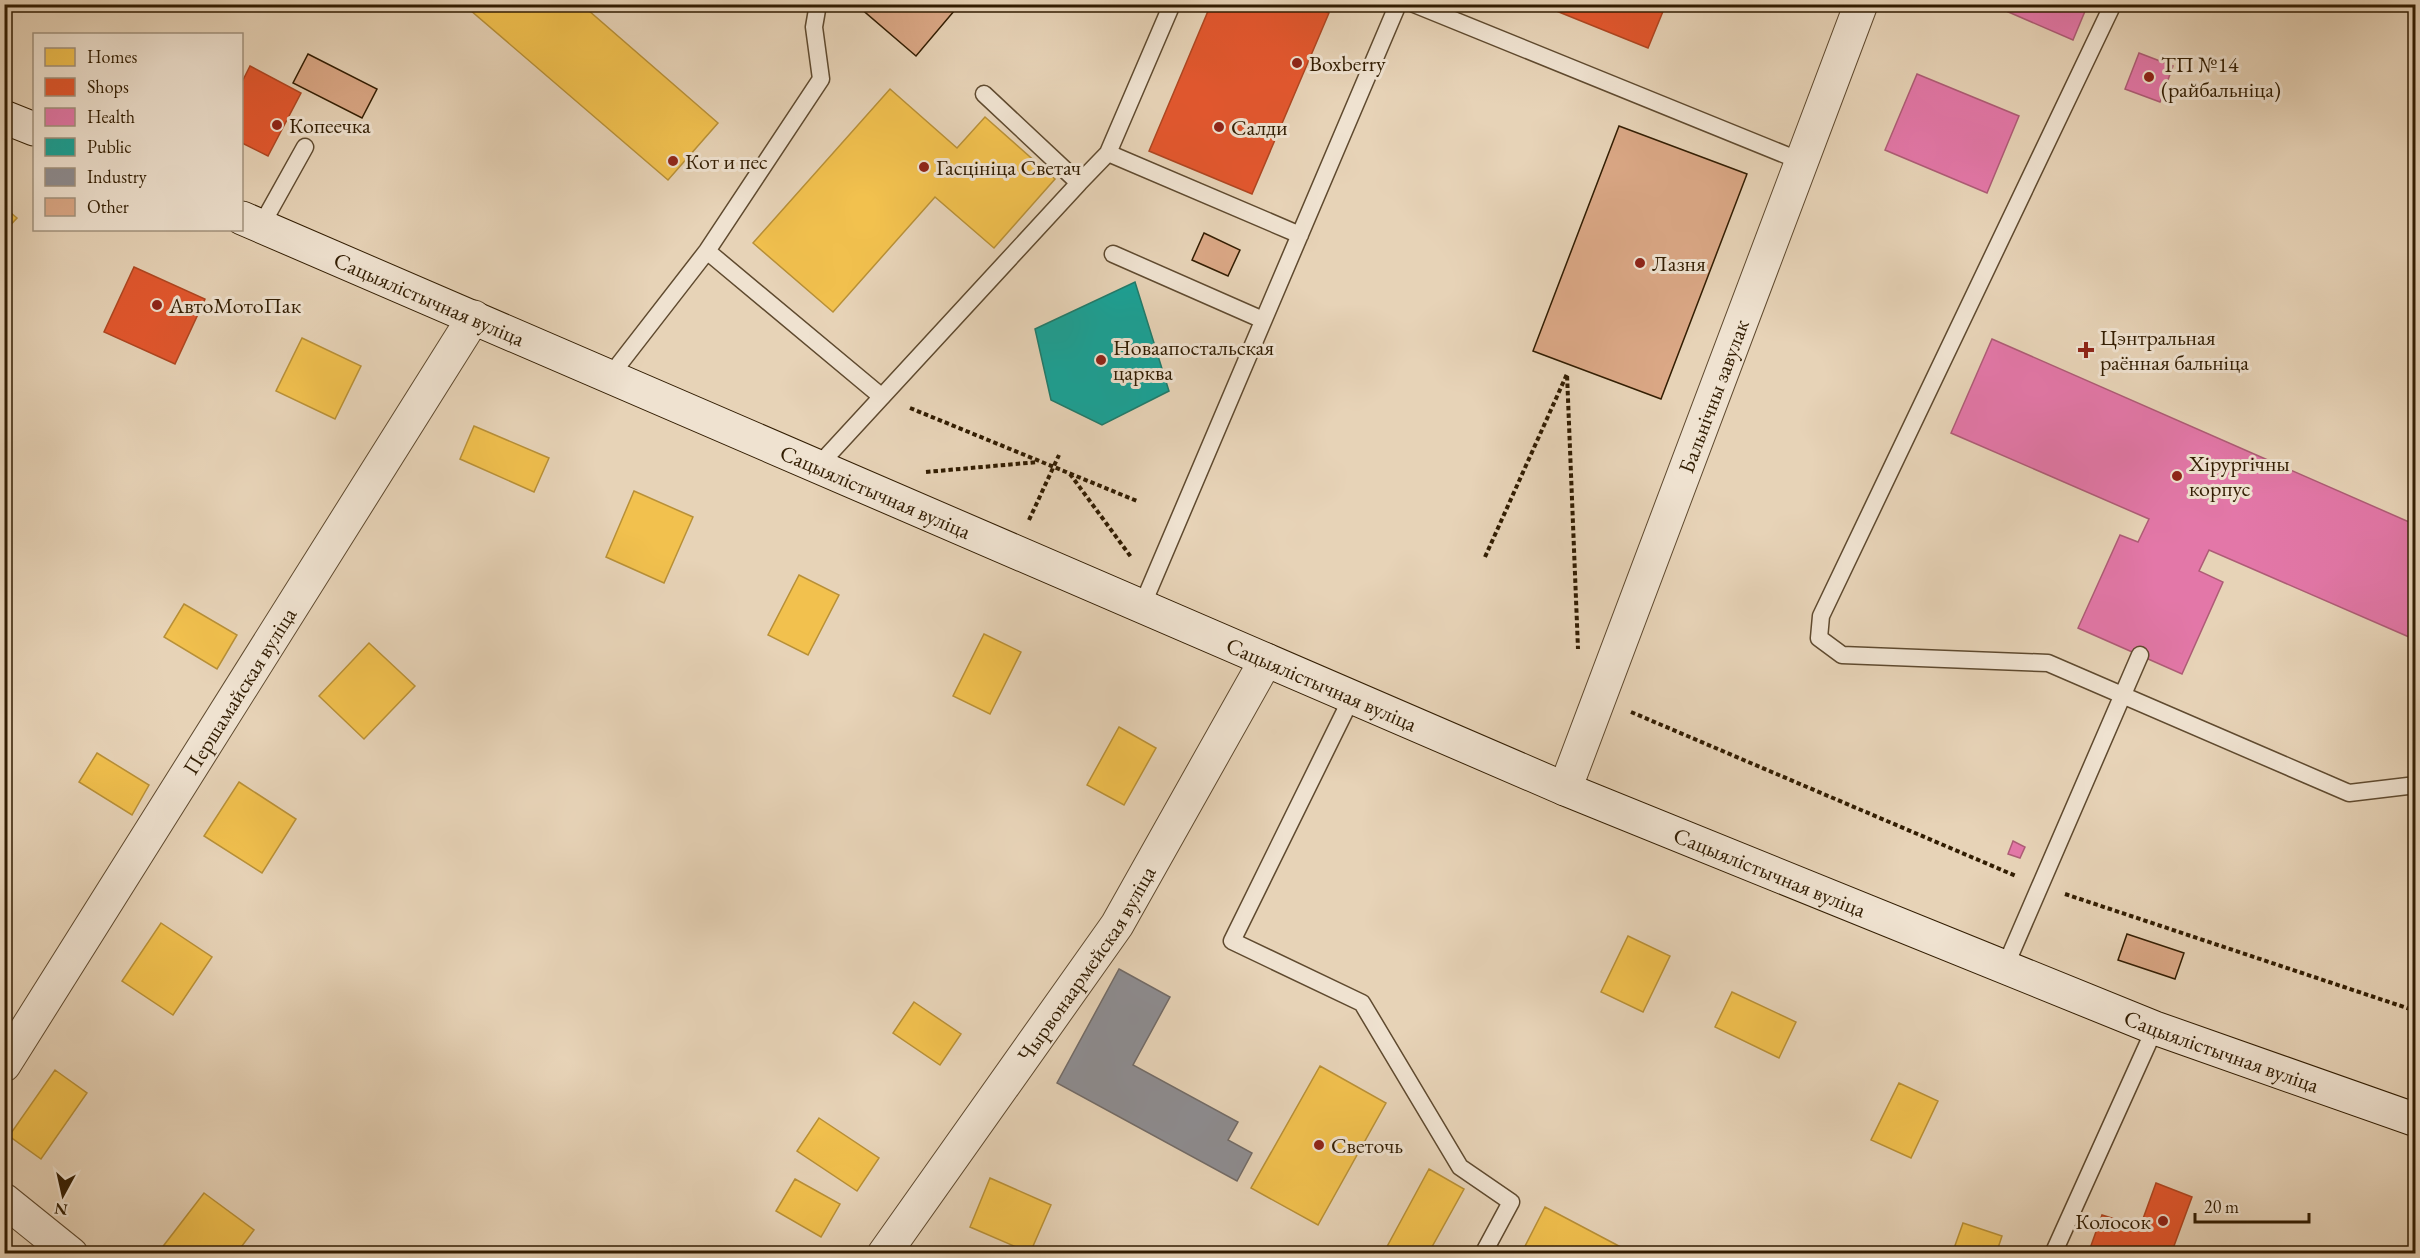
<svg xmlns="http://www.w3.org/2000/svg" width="2420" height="1258" viewBox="0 0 2420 1258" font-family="'EB Garamond',serif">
<rect width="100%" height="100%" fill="#e7d3b7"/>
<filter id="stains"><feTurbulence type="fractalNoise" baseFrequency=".00333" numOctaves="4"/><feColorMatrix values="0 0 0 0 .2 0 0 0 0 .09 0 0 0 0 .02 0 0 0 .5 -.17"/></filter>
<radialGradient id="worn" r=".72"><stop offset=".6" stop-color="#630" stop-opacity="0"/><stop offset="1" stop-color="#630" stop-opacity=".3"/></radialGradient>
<path fill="#f2c14e" stroke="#b89037" stroke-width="1.5" d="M463,4h118l137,119 -50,57z
M890,89l67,59 28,-31 70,62 -61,69 -59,-51 -102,115 -80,-69z
M4,207l13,11 -13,14z
M302,338l59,28 -26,53 -59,-28z
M474,426l75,32 -15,34 -74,-33z
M634,491l59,26 -29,66 -58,-26z
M799,575l40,20 -31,60 -40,-20z
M184,604l53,31 -20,34 -53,-32z
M984,634l37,18 -31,62 -37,-18z
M369,643l46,43 -51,53 -45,-43z
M1119,727l37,21 -32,57 -37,-20z
M97,753l52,32 -17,30 -53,-33z
M239,782l57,37 -34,54 -58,-37z
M161,923l51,34 -39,58 -51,-34z
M1628,936l42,20 -27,56 -42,-20z
M1732,992l64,30 -17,36 -64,-31z
M914,1002l47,32 -21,31 -47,-32z
M1320,1066l66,37 -68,122 -67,-37z
M55,1070l32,23 -46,66 -32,-23z
M1899,1083l39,18 -27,57 -40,-18z
M819,1118l60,40 -22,33 -60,-40z
M1429,1169l35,20 -36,65h-45z
M990,1178l61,27 -21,48 -60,-26z
M795,1179l45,25 -19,33 -45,-26z
M204,1193l50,37 -18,24h-69l-6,-5z
M1545,1207l89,47h-113z
M1963,1223l39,13 -6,18h-44z"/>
<path fill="#e4572e" stroke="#af4621" stroke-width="1.5" d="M1211,4h98l20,9 -77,181 -103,-43z
M1539,4h127l-18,44z
M250,66l51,27 -33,63 -26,-13v-61z
M134,267l71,32 -30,65 -71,-32z
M2156,1183l36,14 -21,57h-83l14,-39 38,12z"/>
<path fill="#e377a8" stroke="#ae5c76" stroke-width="1.5" d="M1990,4h98l-15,36z
M2139,53l34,13 -13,36 -35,-13z
M1917,74l102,42 -32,77 -102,-43z
M1992,339l424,186v115l-207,-90 -10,21 24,11 -41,92 -104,-46 42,-93 18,7 11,-23 -198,-86z
M2013,841l12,6 -5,11 -12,-4z"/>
<path fill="#17a398" stroke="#1f7b6b" stroke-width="1.5" d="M1135,282l34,109 -67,34 -51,-25 -16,-71z"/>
<path fill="#8d8d92" stroke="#726b67" stroke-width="1.5" d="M1119,969l51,28 -37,68 105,57 -10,18 24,13 -15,28 -180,-98z"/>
<path fill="#dba886" stroke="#321d02" stroke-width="1.5" d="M861,4h99l-44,52 -57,-49z
M308,54l69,35 -15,29 -69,-35z
M1619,126l128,48 -86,225 -128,-48z
M1204,233l36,17 -12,26 -36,-16z
M2127,934l57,19 -9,26 -57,-19z"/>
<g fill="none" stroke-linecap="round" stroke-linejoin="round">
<g stroke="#5f4a2f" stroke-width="19">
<path id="lane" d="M1172,4l-64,149 192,82
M1414,4l389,158
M2113,4l-292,612 -2,22 23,17 206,8 301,130 67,-8
M1079,183l29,-30
M261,226l44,-79
M707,251l175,146
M1113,254l150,66
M610,376l97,-125 114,-172 -7,-52 4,-23
M818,466l261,-283 -95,-89
M1142,606l256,-602
M1352,697l-120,244 130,62 98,164 51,35 -28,52
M2005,967l135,-312
M2053,1254l102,-226"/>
</g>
<g stroke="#5f4a2f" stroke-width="35">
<g id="street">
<path id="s1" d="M1565,789l296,-785"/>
<path id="s2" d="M4,1065l470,-748"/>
<path d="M4,1200l67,54"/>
<path id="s3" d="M884,1254l233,-329 149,-265"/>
</g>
</g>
<g stroke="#321d02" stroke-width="35">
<g id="secondary">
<path d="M4,117l30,12"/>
<path id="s4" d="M242,218l1323,571 590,239 261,92"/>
</g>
</g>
<path stroke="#321d02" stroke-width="4" stroke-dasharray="4.5 3" stroke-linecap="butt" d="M910,408l227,93
M926,472l112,-10
M1070,474l61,83
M1029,520l30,-65
M1485,557l82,-183 11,275
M1631,712l385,164
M2065,894l351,117"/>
<use href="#lane" stroke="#efe2d0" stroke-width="16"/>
<use href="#street" stroke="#efe2d0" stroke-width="33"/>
<use href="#secondary" stroke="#efe2d0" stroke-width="33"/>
</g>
<g fill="#8f2418" stroke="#efe2d0" stroke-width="2">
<circle cx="1297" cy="63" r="6"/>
<circle cx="2149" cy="77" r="6"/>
<circle cx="277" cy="125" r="6"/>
<circle cx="1219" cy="127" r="6"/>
<circle cx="673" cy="161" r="6"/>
<circle cx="924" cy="167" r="6"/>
<circle cx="1640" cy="263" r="6"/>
<circle cx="157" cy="305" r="6"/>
<path d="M2083 341h6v6h6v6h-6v6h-6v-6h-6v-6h6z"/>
<circle cx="1101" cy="360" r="6"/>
<circle cx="2177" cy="476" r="6"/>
<circle cx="1319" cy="1145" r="6"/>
<circle cx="2163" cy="1221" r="6"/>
</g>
<g text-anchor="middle" stroke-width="6" stroke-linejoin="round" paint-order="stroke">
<g font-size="22" fill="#321d02" stroke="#efe2d0" text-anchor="start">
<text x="1309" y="71">Boxberry</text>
<text x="2161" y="72">ТП №14<tspan x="2161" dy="25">(райбальніца)</tspan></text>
<text x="289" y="133">Копеечка</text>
<text x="1231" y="135">Салди</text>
<text x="685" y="169">Кот и пес</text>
<text x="936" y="175">Гасцініца Светач</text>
<text x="1652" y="271">Лазня</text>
<text x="169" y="313">АвтоМотоПак</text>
<text x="2100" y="345">Цэнтральная<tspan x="2100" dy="25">раённая бальніца</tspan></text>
<text x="1113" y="355">Новаапостальская<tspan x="1113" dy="25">царква</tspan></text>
<text x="2189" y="471">Хірургічны<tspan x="2189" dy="25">корпус</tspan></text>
<text x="1331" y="1153">Светочь</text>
<text x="2151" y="1229" text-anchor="end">Колосок</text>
</g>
<g font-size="22" fill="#321d02" stroke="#efe2d0">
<text dy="8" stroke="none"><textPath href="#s4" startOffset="204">Сацыялістычная вуліца</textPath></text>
<text dy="8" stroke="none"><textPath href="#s1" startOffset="420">Бальнічны завулак</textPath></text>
<text dy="8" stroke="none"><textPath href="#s4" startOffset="690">Сацыялістычная вуліца</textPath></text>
<text dy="8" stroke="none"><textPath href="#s4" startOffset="1176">Сацыялістычная вуліца</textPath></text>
<text dy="8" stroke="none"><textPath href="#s2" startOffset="442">Першамайская вуліца</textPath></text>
<text dy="8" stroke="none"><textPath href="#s4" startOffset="1662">Сацыялістычная вуліца</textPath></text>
<text dy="8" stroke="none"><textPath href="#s3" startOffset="354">Чырвонаармейская вуліца</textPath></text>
<text dy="8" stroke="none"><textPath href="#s4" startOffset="2148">Сацыялістычная вуліца</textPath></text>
</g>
</g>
<rect width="2420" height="1258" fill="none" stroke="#e7d3b7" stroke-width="24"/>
<rect x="6" y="6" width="2408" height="1246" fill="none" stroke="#321d02" stroke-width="3"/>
<rect x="12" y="12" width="2396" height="1234" fill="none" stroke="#321d02" stroke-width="1.5"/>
<rect x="33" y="33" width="210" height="198" fill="#efe2d0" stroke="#a3937e" stroke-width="1.5"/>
<rect x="45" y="48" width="30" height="18" fill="#f2c14e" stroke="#a3937e" stroke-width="1.5"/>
<text x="87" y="63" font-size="18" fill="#321d02">Homes</text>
<rect x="45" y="78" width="30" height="18" fill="#e4572e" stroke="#a3937e" stroke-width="1.5"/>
<text x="87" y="93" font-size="18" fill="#321d02">Shops</text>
<rect x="45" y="108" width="30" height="18" fill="#e377a8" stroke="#a3937e" stroke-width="1.5"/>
<text x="87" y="123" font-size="18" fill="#321d02">Health</text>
<rect x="45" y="138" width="30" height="18" fill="#17a398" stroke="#a3937e" stroke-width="1.5"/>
<text x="87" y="153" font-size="18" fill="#321d02">Public</text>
<rect x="45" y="168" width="30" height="18" fill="#8d8d92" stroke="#a3937e" stroke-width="1.5"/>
<text x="87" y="183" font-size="18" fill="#321d02">Industry</text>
<rect x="45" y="198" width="30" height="18" fill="#dba886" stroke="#a3937e" stroke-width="1.5"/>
<text x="87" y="213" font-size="18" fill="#321d02">Other</text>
<g transform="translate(63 1195) rotate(188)" stroke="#efe2d0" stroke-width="4.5" paint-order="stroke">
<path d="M0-4.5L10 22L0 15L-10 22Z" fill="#321d02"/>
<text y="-9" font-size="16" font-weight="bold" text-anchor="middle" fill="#321d02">N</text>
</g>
<path d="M2195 1213v9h114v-9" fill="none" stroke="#321d02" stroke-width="3"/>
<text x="2204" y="1213" font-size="18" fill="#321d02" stroke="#efe2d0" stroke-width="4.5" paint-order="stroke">20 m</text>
<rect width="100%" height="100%" filter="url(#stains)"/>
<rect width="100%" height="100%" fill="url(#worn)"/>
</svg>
